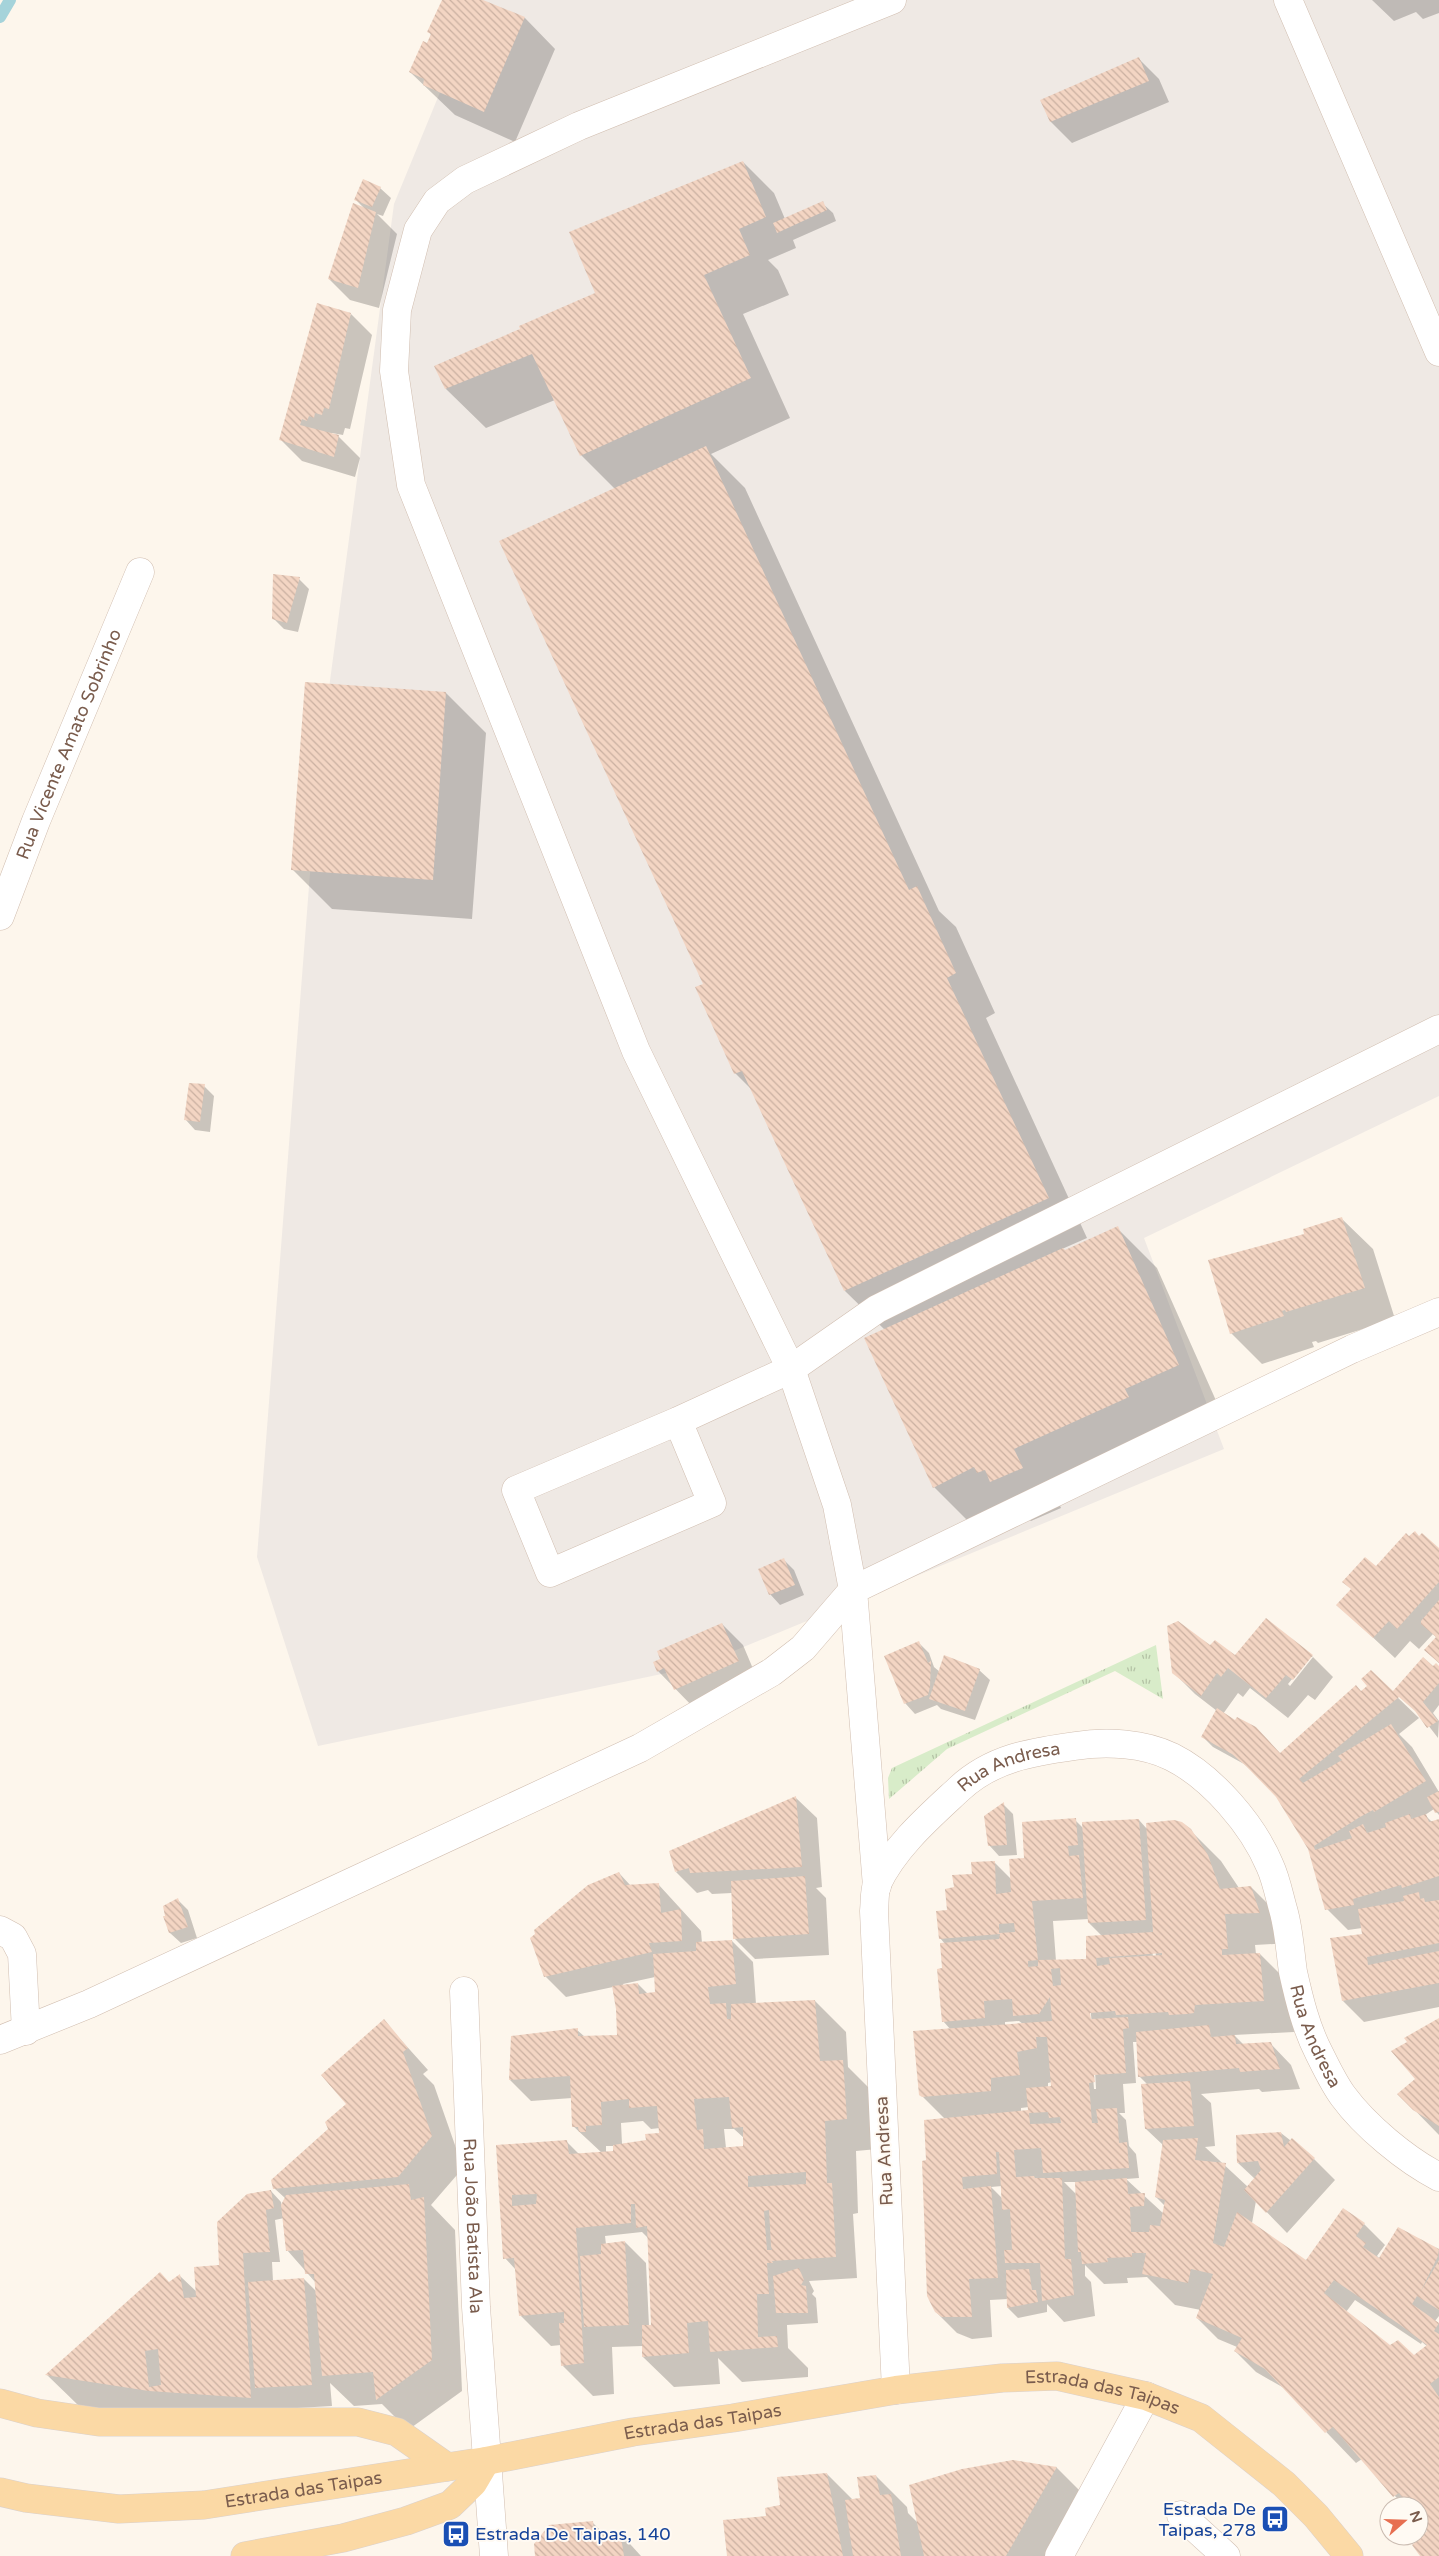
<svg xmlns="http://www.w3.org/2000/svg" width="1439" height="2556" viewBox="0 0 1439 2556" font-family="'Varela Round',sans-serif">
<defs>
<pattern id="grass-tufts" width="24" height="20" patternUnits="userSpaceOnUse" patternTransform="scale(1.25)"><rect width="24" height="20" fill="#d8ecc9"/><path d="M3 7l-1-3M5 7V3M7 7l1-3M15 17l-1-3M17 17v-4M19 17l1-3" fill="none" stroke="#b4c2a5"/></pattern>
<pattern id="building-back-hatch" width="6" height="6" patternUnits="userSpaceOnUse" patternTransform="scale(1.25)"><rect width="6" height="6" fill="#f3d5c3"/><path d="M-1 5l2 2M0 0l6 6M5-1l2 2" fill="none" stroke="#cab0a1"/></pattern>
</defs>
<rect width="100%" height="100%" fill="#fdf6ec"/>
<path fill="#efe9e4" d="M478,0h961v1096l-295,142 80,211 -529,218 -377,79 -61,-189 61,-787 76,-566z"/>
<path fill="url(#grass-tufts)" d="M1156,1645l7,54 -48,-28 -168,78 -58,50 -1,-21 4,-10z"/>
<path fill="#0003" fill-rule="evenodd" d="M444,0h36l45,18 30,31 -40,93 -60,-27 -45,-43 17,-28 4,-9 -2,-3z
M1372,0h67v13l-16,6 -7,-7 -22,9z
M1138,58l21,21 10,23 -97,41 -21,-21 -9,-22z
M743,162l31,31 11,26 37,-16 11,10 3,8 -43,19 3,8 -28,12 10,10 11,25 -46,19 47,104 -79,36 34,34 194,423 17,16 39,86 -9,5 101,220 -25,11 2,2 53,-23 40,40 61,137 -165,84 8,19 -30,13 -10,-10 -47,16 -40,-40 -49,-157 -40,-39 -93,-201 -17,-17 -30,-89 -90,-495 -34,-34 -26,-55 -69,28 -40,-39 -11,-23 81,-34 81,-39z
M380,188l11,10 -8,18 -6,-2 20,20 -18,74 -29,-8 -21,-21 36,-70 -9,-9z
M351,314l21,21 -22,94 -5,-1 -2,7 -11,-2v2l7,2 21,21 -5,19 -53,-16 -21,-21z
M299,579l10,10 -11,43 -14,-3 -10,-10z
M446,693l40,40 -14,186 -140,-10 -40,-40z
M204,1086l10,10 -4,36 -15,-2 -10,-11z
M1342,1219l31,30 22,70 -77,24 -2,-2 -4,1 2,5 -52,17 -31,-31 75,-98z
M1409,1538h11l19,12v113l-13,-13 11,-12 -4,-4 -14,15 -9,-8 -15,17 -57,-53z
M784,1560l10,10 10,25 -24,10 -10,-11z
M1266,1620l47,37h-3l-22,27 2,2 23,-29 20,20 -18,23 -7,-5 -20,23 -38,-30 -7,9 -5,-4 -15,21 57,40 82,-61 6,-7 3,-14 48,46 -20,16 13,13 27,45v23l-5,-6 -9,6 7,7 7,-2v187l-75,15 -21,-21 20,-66 -1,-7 -14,2 -21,-21 -18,-60 -32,-52 -15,-17 -18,-16 -31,-17 -10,-10 14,-26 -22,-17 -21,-21 36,-26 25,9z
M722,1624l21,21 16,38 -63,27 -38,-39z
M918,1642l11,11 5,14 6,5 39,-2 11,10 -15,40 -34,-11 -4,-4 -22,9 -10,-11z
M1433,1668h6v37l-6,8 6,8 -1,17 -20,-26z
M796,1798l21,20 5,69 -6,1 10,10 3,57 -74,4 -21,-21 -2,-45 -20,1 -4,-4 -11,3 -21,-21z
M1003,1804l10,10 4,41 -18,1 -10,-11z
M1075,1820l8,8 56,-8 8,9 43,1 31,31 18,27 12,-1 31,31 8,25 -35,2 1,9h4l31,31 3,47 -60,3 10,10 26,-2 21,22 9,24 -38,3 -3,-3 -58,5 10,9 4,43 -10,1 43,40 7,-8 -17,-16 43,-30 33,26 21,21 -48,53 -31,-32 -4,22 54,39 58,-38 21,21 -8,11 3,3 18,-31 41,22v66l-4,5 4,3v232h-17l7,-25 -10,-10v-15h-15l-42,-47 -6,4 -72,-75 -28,-16 -21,-21 2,-4 -19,-8 -21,-21 4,-8 -26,-5 -28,-28 -20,1 1,5 -24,1 -19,-19v11l6,6 4,34 -31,6 -17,-18v8l-29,6 -10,-10v-9l-18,1 2,37 -20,2 -15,-6 -21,-21 -7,-151 16,-42 -25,-25 31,-64 -8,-9 2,-77 -5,-6 15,-50 40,-25 17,17 13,-20zM1089,1919v4l14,14 -15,22 -32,2 -3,-40zM1152,1943h3l1,16h-3zM1087,1979l5,45h-2zM1019,2021l4,3 -18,2v-4zM1133,2042h5l1,34 9,9 -2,44 18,17 -8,51 9,9 -1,8 -38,-35 13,-1 -3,-24 -7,-8 -3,-26 -7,-7h6l-2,-29 13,-1zM1091,2051h3l2,38h-2zM1052,2082v5l-4,1v-5zM1029,2107v4l-8,1v-4zM1064,2182h12l1,13zM1002,2186l1,13 -12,-12zM1355,2300l66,44 1,-2 6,5 -14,9 -24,-9 -44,-35z
M619,1873l12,13 27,-2 43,47 1,12 30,-2 21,21 3,42 59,-3 31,31 2,35 25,25 5,57 -22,2 2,62 -5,1 4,64 -48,3 5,10 -2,3 4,4 2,25 -31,2 1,23 20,20v9l-66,5 -24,-24 2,26 -46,3 -31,-30v-11l-31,1 2,47 -21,2 -31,-31 -1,-20 -10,1 -31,-31 -4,-45 -11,-12 -7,-112 68,-5 14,14 22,-2 -29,-27 -1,-28 -41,3 -21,-21 67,-50 8,7 34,1 -1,-29 -5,-22 -47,10 -21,-21zM655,1977l1,16 -8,1 -10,-10 -14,2 -1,-2zM643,2121l8,8 9,-1 2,6 -15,7 -25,3 -1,-21zM724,2129h10l10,9v9l-18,1zM606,2146h8v6l-8,1zM642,2232l7,7 3,87h-3l-3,-63 -21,-21 -19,2 -1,-8z
M178,1900l10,10 9,28 -16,5 -11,-10 -5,-16z
M1439,2019v116l-40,-41 17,-15 -7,-37z
M384,2021l44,49 -5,4 11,11 29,83 -32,37 24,25 7,161 -54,39 -26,-26 -28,2 -24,-23 2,23 -52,3 -100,13 -102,-17 -31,-30 133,-99 18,17 22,-27 51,-75 10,11 1,5 4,-8 -12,-11 56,-59 17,-25zM284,2218l3,32 29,33 1,9 -13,-13 -31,2 -1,-19h8l-5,-42z
M1013,2462l44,6 30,30 -33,58h-326l40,-39 59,-43 26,26 8,-1 15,-23 31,31 1,6 11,11z
M593,2523l12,12 15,-2 21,23h-105z"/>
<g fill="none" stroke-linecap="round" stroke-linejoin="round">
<path stroke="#a5d3da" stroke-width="12" d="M0,17l10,-17"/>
</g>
<path fill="url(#building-back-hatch)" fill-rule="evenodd" d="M442,0h41l42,17 -41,95 -61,-27 1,-6 -15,-7 14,-31 4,2 4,-9 -4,-2z
M1139,57l10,24 -99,41 -10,-22z
M743,161l23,56 -27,12 11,26 -46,20 47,103 -171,78 -48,-102 -87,35 -11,-23 81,-35 5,-2 -1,-3 76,-33 -26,-61z
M363,179l18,8 -9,20 -18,-7z
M823,201l4,9 -50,23 -4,-10z
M353,203l23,9 -18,76 -30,-9z
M317,303l34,10 -22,96 -5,-1 -2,7 -7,-2 -1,5 -5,-2 -2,5 -5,-2 -2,6 39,10 -5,22 -55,-17z
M706,446l203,444 8,-4 39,87 -9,5 102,220 -205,93 -102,-220 -8,3 -39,-87 8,-3 -204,-443z
M273,574l27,3 -13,46 -15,-4z
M305,682l141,10 -13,188 -142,-10z
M189,1083l16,1 -5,38 -16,-2z
M1342,1217l23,71 -79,24 -1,-2 -3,1 2,5 -54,18 -22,-74 96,-26 -1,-5z
M1118,1226l61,139 -54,24 4,8 -115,52 9,19 -33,14 -5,-12 -8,3 -3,-6 -41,21 -69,-150 199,-90 2,2z
M1415,1531l4,5 3,-3 17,15v34l-42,47 -8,-8 -16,17 -37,-33 15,-16 -9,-7 23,-25 11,9 30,-33 3,3z
M784,1558l11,27 -26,10 -11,-26z
M1439,1600v63l-15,-13 12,-13 -15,-13v-3z
M1266,1618l47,37 -20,25 -7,-5 -20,23 -38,-30 -7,9 -4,-4 -16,23 -29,-23 -5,-47 11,-5 32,24 5,-5 20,15z
M722,1623l17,38 -65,29 -10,-22 -7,4 -4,-10 7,-3 -3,-8z
M919,1641l9,22 3,-2 -1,26 -2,8 -24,9 -20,-48z
M944,1655l36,14 -15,42 -36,-12z
M1423,1657l10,9 3,-3 3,3v17l-16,19 15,19 -11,7 -12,-17 -16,-14 -100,82 4,4 39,-23 -4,-4 53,-32 35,57 -52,31 -1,-2 -13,7 -46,29 1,4 37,-12 -3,-7 14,-7 4,9 19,-6 -1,-4 25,-9 1,5 15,-5 3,8 10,-3v57l-37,12 -1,-3 -48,14 1,6 -29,5 -17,-61 -32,-52 -30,-31 -14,-12 -31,-17 16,-29 18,12 2,-3 19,10 24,26 76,-68 5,6 6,-5 -6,-7 10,-9 22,21z
M1439,1791v21l-4,1 -8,-16z
M796,1796l6,71 -112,6 -1,-5 -14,4 -6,-21z
M1004,1802l3,43 -19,1 -4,-30z
M1076,1818l2,27 -10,1 1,10 10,-1 4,43 -51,3 6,59 48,-1v-23l67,-4 -7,-109 28,-3 8,2 9,7 17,26 12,34 31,-3 9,27 -35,1 3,35h-6v6l38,-2 4,48 -69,4 -1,8 -7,1 -18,1 -1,-3 -52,3 -1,-4 -25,2 1,6 37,-2 1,11 -6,1 3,44 -32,2 1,7 -6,1 3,40h6l-2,-14 21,-1 2,35 8,-1 2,26 -86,5 -2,-25 -27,2 2,27 18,-1 1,2h27l3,81h6l3,36 -32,6 -2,-38h-35l-1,-13h8l-2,-41 -8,1 -3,-58h-3l1,22 -35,3 1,12 28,-3 7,92 -29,1 3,38h-30l-7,-5 -8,-16 -5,-135 4,-1 -2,-40 104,-10 -2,-22 25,-2 -4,-49h-11l1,11 -20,4 3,23 -29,3v13l-69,6 -3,-2 -6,-64 139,-10 -2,-24 -11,17 -26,2 -1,-17 -28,2 1,17 -43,4 -5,-53 5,-1 -2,-25 59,-4 1,-5 -61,5 -3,-28 11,-1 -2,-21 9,-2 -2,-12 20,-1 -1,-12 24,-1 1,33 15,-2 -2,-33 15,-1 -2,-36zM1014,1923l1,9 -16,1v-9zM1162,1953v2l-53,3 1,6 -13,2 -1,-8zM1038,1960v6l-10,1v-6zM1060,1968l1,17 -8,1 -2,-17zM1048,2112l1,6 11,-1 1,6 -31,1 -1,-11z
M1139,1819l7,101 -58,3 -6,-101z
M619,1872l6,13 34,-2 2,30 20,-4 1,32 -33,2 3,9 -108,25 -14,-39 5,-4 -1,-4 54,-45z
M805,1876l4,58 -76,5 -2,-58z
M1419,1892l1,7 4,-1 1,4 14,-2v43l-72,14 1,8 71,-14v32l-97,18 -12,-63 32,-4 -4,-25 46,-8 -1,-5z
M178,1898l10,29 -19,6 -6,-17h2l-2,-10z
M732,1940l4,44 -28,3 2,17 16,-1 1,16h4v-15l84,-4 5,61 23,-1 4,59 -22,2 2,62h5l4,74 -64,4 1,2h-6l2,31h-12l1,43 19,-1 1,11 -68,5 -2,-31 -21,2 2,30 -47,4v-32h9l-4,-99 -11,2 -1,-24h-4v19l-55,5 8,135 -23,3 -2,-43h5v-11l-45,4 -5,-58 -11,1 -7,-114 71,-5 2,14 44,-3v-6l33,-5 -1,-6 14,-1 -2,-27 -28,2v-9l-28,3 1,23 -16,1v6h-7l-1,-5h-6l-2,-51 -61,4 2,-44 67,-8v8l39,-1 -1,-26 -4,-23 26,-3 1,11 16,-2 -2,-38 43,-3v-9zM729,2097l3,31 11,-1v19l-39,3 -1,-20 -6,1 -3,-31zM806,2172v12l-58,3v-11zM537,2194l-1,10 -24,2v-11zM769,2210l2,36 1,4h-5l-3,-39z
M1439,2018v108l-26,-16 -16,-16 18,-15 -24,-28 16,-9 -3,-4z
M384,2019l24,29 -5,4 29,84 -34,41 -125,12 -2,-9 57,-51 -3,-7 21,-18 -25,-29z
M1209,2025l2,12 24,-2 1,9 35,-2 9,27 -40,3 -1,-4 -101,9 -2,-45z
M1190,2081l4,45 -49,3 -4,-45z
M1281,2132l3,15 8,-9 23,20 -49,55 -22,-23 17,-20 -3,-9 -21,2 -1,-28z
M1198,2138l-3,22 31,3 -13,80 11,4 13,-35 69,48 37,-52 22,15 -9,13 10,7 -3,4 16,11 19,-31 41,22 -1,7 -17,35 18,-31v50l-22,-14 -5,8 27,19 -5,8 5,3v43l-9,7 9,13v159h-19l-8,-11 15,-14 -8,-10v-15h-10l-10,-13 -6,4 -60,-70 -8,6 -60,-64 -31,-18 8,-13 -46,-20 17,-44 -22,-5 -3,14 -46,-9 4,-21h-14v4l-25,1 1,4 -26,2 -1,-12h-3l-3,-70 52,-4 1,16 17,-1 -1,13 -14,1 1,25h18l1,-7 10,1 5,-26 -10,-3 8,-57zM1334,2280l65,44 28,21 -13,10 -16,-15 -8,5 -66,-52z
M409,2184l2,16 13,-3 8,163 -56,40 -3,-28 -51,4 -8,-102h-9l-2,-24 -17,1 -5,-46 5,-10z
M271,2190l3,18 -8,2 4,42 -27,1 8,145 -102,-7 -104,-16 115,-103 9,10 11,-8 4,24 12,-1 -2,-30 25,-2 -2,-43 30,-28zM158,2349l3,36 -12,2 -4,-36z
M625,2241l4,84 -45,2 -4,-71 21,-2v-10z
M799,2268l5,12 -3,5 5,1 2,27h-32l-3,-37z
M1029,2269l3,21h4l2,12 -31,6 -1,-38z
M304,2278l8,107 -57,3 -7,-106z
M1013,2460l44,7 -51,89h-82l-15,-71 53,-16z
M827,2473l16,83h-116l-4,-36 43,-4 -1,-8 15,-3 -3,-28z
M876,2475l4,20 11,-1 10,62h-48l-8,-56 15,-2 -3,-21z
M593,2521l2,19 10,-1v-6l15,-2 4,25h-89l-1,-12 15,-19z"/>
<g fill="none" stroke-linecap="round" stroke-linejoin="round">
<g stroke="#d1beb0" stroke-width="29">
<g id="minor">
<path d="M1288,0l151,352"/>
<path id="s1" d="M0,916l36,-95 104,-249"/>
<path d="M678,1421l34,82 -162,70 -34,-83 162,-69 113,-52 86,-60 562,-280"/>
<path d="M877,1886l-24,-296 499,-241 87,-37"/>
<path d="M0,1930l13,7 9,17 4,77"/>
<path id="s2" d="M464,1991l12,316 18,249"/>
<path d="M0,2040l89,-36 551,-256 132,-76 31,-24 50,-58 -16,-85 -46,-136 -155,-318 -225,-566 -17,-114 3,-61 21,-80 19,-29 28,-21 114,-54 313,-126"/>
<path id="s3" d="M896,2390l-22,-479c1,-8 0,-19 3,-27 17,-37 53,-68 82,-95 33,-31 73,-37 116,-43 31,-5 69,-3 97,11 40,20 81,68 98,109 6,13 9,29 13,43 6,20 7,42 10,63 6,27 13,56 26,81 7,14 15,31 24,43 22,30 63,64 96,81"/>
<path d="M1181,2515l45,41"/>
<path d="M1059,2556l87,-160"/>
</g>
</g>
<g stroke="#dad1cd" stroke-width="29">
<g id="major">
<path d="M0,2403l37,10 62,9h259l39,10 50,35"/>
<path id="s4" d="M0,2492l26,6 93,11 85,-4 282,-44 147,-29 100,-14 163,-28 106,-12 55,-2 89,20 55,22 83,66 32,32 33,40"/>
<path d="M245,2556l98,-18 63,-17 44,-16 23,-22 13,-22"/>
</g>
</g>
<use href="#minor" stroke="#fff" stroke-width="28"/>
<use href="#major" stroke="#fbd9a5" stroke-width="28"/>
</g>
<defs>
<g id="bus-square" transform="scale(1.4375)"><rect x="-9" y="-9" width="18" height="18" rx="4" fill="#1a4fb4" stroke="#fffaf3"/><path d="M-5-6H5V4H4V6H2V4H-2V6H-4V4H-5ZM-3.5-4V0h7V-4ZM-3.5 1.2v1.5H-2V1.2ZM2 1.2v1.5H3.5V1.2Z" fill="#fff"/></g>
</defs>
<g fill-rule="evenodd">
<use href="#bus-square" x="1275" y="2519"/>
<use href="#bus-square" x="456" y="2534"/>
</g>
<g text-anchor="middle" stroke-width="4" stroke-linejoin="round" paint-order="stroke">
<g font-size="18" fill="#7a5c4d" stroke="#fffaf3">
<text dy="6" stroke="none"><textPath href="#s1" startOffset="185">Rua Vicente Amato Sobrinho</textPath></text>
<text dy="6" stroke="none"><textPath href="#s3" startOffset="689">Rua Andresa</textPath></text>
<text dy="6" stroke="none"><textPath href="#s3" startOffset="1184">Rua Andresa</textPath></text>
<text transform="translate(884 2151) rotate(-93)" y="6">Rua Andresa</text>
<text dy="6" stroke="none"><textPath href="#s2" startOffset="235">Rua João Batista Ala</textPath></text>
<text dy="6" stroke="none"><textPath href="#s4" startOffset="1116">Estrada das Taipas</textPath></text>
<text dy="6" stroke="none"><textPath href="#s4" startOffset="711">Estrada das Taipas</textPath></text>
<text dy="6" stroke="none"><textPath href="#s4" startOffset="306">Estrada das Taipas</textPath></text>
</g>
<g font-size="18" fill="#164399" stroke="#fffaf3" text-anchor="end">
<text x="1256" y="2515">Estrada De<tspan x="1256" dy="21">Taipas, 278</tspan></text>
<text x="475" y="2540" text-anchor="start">Estrada De Taipas, 140</text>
</g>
</g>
<g transform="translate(1404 2521) rotate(70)"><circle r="24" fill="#fffaf3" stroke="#cabbb1"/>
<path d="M0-4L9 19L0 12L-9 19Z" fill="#e76f51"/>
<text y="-8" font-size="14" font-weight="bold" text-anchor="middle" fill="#7a5c4d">N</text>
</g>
</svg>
